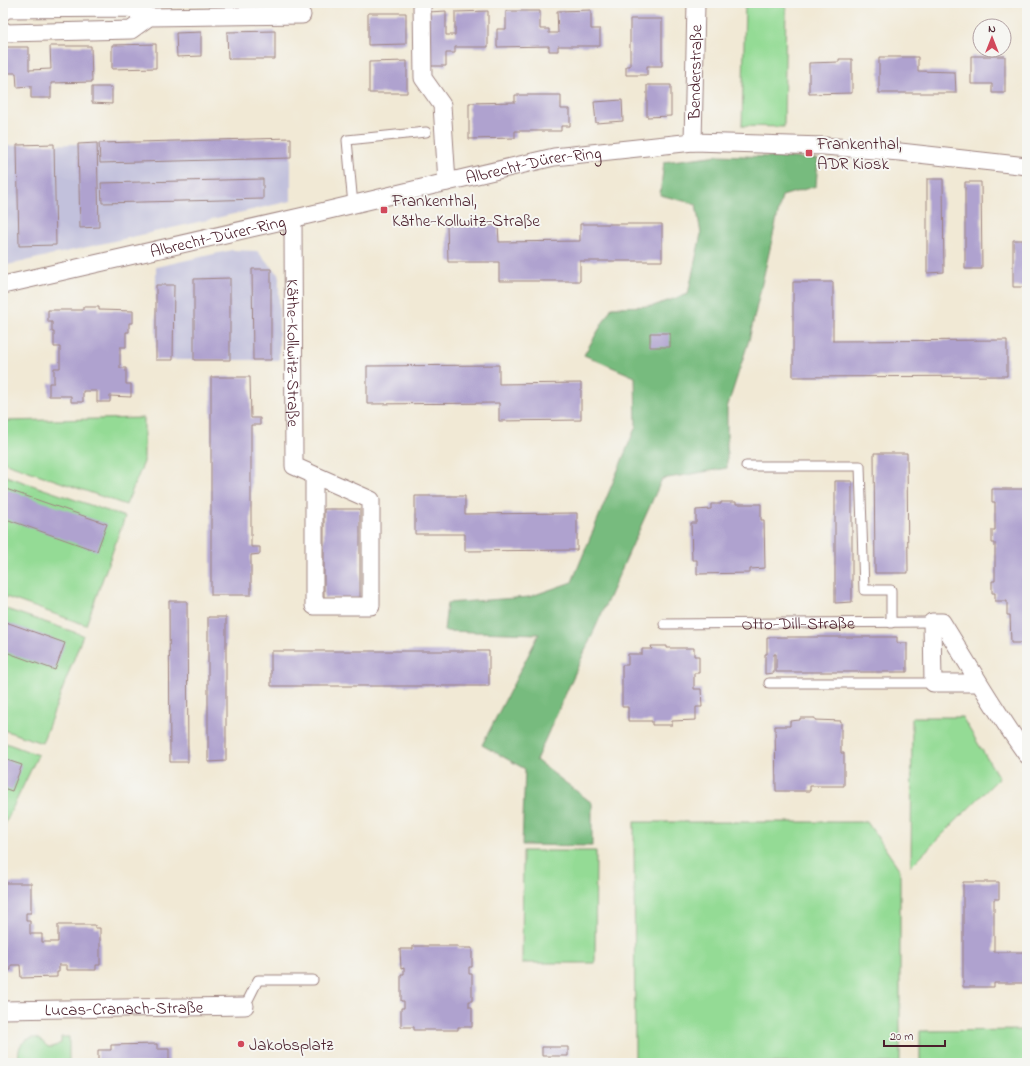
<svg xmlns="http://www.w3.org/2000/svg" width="1030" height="1066" viewBox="0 0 1030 1066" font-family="'Indie Flower',sans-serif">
<rect width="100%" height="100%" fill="#f6f6f2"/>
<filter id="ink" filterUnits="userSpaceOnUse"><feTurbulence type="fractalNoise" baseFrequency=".025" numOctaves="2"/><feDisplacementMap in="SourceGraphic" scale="8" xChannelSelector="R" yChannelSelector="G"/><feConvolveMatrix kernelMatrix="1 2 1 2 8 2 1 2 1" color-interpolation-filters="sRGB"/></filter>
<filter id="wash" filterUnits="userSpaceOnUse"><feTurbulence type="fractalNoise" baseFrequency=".012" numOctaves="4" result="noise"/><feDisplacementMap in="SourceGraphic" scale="16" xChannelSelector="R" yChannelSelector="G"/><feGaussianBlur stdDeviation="0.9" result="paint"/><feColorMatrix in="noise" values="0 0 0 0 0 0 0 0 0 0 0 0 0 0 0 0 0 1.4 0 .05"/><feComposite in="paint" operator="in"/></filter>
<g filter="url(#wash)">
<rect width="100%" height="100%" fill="#f1e9d5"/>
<path fill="#c2c1dc" d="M291,138v63l-288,65v-120z
M232,250l25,1 22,24v85h-123v-93z"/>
<path fill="#94db95" stroke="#6f7d60" d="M745,3h41l-2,124 -42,-1z
M144,418v44l-18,43 -123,-43v-41z
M3,475l122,42 -39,108 -83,-29z
M3,608l80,27 -41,108 -39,-13z
M912,717h50l37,61 -88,88z
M3,742l35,13 -33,69 -2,2z
M634,822h233l33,48v193h-265z
M523,851h73l-1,112h-73z
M1027,1030v33h-107v-32z
M61,1037h8v26h-49c-1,-4 -2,-9 -1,-13 1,-8 12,-15 20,-11 5,2 6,9 13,8 3,0 6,-3 9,-4z"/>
<path fill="#77bb7e" stroke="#606d54" d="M719,155l99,4 -2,27 -34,10 -33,144 -22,68v60l-65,11 -126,281 56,43v43l-70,-1 3,-76 -43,-24 57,-111 -95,-3 3,-28 82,-6 43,-15 64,-156 -1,-49 -51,-22 28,-48 41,-1 35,-12 13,-60 -5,-30 -36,-9 4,-33z"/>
<g id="blocks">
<path fill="#afa2cf" d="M591,10v19h9v17h-42v5h-9v-5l-52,1v-18h9v-18h34v18h9v4h9l-1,-22z
M446,11v24h9v-23l33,-1v36h-33v6h-9v13h-18v-54z
M368,13h38v31l-38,1z
M630,19h32v47h-15v9h-21v-9h4z
M275,31v28h-47l-1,-27z
M201,32v24l-24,1 -1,-24z
M156,44v24l-44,1v-24z
M50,46h41l1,36 -41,1v15h-20v-12l-14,1 -1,-14h-13v-26h26v23l22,-1z
M971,56h34v37h-13v-9h-21z
M879,57h39v14l37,1 1,21h-77z
M839,59h13v34l-43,1v-31l30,-1z
M407,61v32h-38v-31z
M647,85h24v31l-24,1z
M92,87h20v17l-20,-1z
M515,95h46v14h9v17h-9v5h-46v7l-46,1v-36l46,-1z
M622,100l1,21 -27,2 -2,-21z
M291,138v20l-191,5 -1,-20z
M97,143l2,84 -19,1 -2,-84z
M54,144l2,101 -37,1 -2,-101z
M263,179v20l-161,4 -1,-20z
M927,179h16l1,93 -17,1z
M965,182h16l1,87h-17z
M580,224h82v37h-82v20h-81v-19h-51l-1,-37h51l1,17 81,-1z
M1013,240h14v47h-14z
M252,269h19v91h-18z
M230,278v82h-36v-81z
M793,282h40v59l174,-1v36l-214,1z
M156,285h18l-1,75h-17z
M83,307h16v3l34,1v12h-4v9h-3v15h-6v21h6v16h5v13l-21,-1v6h-13v-11h-14v11h-12v-6h-22v-13h5v-15h6v-21h-6v-15h-2v-10h-4v-12h35z
M650,333h20v14h-20z
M499,365v19l82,-1v37l-82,1v-18l-132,1v-38z
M211,377h39l1,41h9v7h-9v122h9v7l-9,1v40h-40z
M874,453h33l1,120h-33z
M835,481h17v121l-17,1z
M3,488l104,36 -10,27 -94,-33z
M992,489h35v154h-16l-1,-28h-3v-14h-12v-8h-3v-12h3v-38h-3v-13h3v-28h-3z
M415,496h50v18l112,-1v37l-112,1v-17h-50z
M721,502h15v2h25v16h3l1,48 -15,1v4l-53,1v-14h-5l-1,-37h5v-13l15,-1v-5h10z
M324,509h36v89h-36z
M169,601h18l1,161h-18z
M208,617h18v144l-18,1z
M3,621l62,22 -10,27 -52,-19z
M767,637h130v6h10v29h-131v-18h-2v19l-9,1v-20h2z
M651,646h16v2h27v8h5v17h-5v16h7l1,18h-6v13l-24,1v4h-20v-4h-24v-14h-6v-42h6v-11h14v-5h10z
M271,651h218v35h-218z
M800,718h15v2l26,1v32h3v33h-34v5h-34l-1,-65h15v-5l10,-1z
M3,755h2l-1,4 18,6 -10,26 -9,-3z
M963,882h36v17h-5v53h29v-1h4v32h-33v4h-31z
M3,883h28v30h-5v8h4v13h12v8h16v-17h37v3h5v37h-4v5h-29v-5h-8v7h-2v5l-36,1 -1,-13h-9v5h-8z
M413,946h45v2h14v19h-3v7h3v27h-3v6h3v20h-14v3h-44v-3h-13v-19h3v-7h-3v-27h3v-6l-3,1 -1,-20h13z
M157,1044v5h12v14h-71v-13h13v-5z
M542,1047h26v9h-26z"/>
</g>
</g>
<g filter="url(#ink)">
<use href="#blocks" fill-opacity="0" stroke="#9e8480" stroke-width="1"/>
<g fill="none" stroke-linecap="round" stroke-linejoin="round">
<g stroke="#9e8480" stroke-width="11">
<g id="lane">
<path d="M353,205l-6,-65 79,-8"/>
<path d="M746,466h114l4,124h27v33"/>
<path id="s1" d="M664,624l268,-2"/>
<path d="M769,683h164"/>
<path d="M245,1006l13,-26h55"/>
</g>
</g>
<g stroke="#9e8480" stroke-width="19">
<g id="street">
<path d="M422,3l1,75 19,27 5,77"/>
<path d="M3,12l4,-3 123,-1 19,9"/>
<path d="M3,30l3,3 125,-3 18,-13 153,-2"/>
<path id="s2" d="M693,142l3,-139"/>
<path id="s3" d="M293,219l1,247 77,34v106h-57v-131"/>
<path id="s4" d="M3,285l301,-69 143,-34 107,-25 139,-15 131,4 76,6 127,14"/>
<path d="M979,683h-46l-1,-61h10c28,45 54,91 85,133"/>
<path id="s5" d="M3,1010l242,-4"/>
</g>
</g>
<use href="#lane" stroke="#fff" stroke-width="9"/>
<use href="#street" stroke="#fff" stroke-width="17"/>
</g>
</g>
<g fill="#d1495b" stroke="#f6f6f2" stroke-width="1.5">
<rect x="805" y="149" width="8" height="8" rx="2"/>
<rect x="380" y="206" width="8" height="8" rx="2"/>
<circle cx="241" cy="1044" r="4"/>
</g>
<g text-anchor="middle" stroke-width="4" stroke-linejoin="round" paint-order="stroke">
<g font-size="17" fill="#4a1f2b" stroke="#f6f6f2">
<text dy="6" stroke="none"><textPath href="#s2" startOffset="70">Benderstraße</textPath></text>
<text dy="6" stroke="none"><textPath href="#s4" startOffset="544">Albrecht-Dürer-Ring</textPath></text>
<text dy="6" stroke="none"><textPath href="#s4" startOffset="220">Albrecht-Dürer-Ring</textPath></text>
<text dy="6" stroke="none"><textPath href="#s3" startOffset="134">Käthe-Kollwitz-Straße</textPath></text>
<text dy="6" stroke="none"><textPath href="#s1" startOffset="134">Otto-Dill-Straße</textPath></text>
<text dy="6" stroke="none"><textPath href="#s5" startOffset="121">Lucas-Cranach-Straße</textPath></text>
</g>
<g font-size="17" fill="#4a1f2b" stroke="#f6f6f2" text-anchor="start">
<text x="817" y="149">Frankenthal,<tspan x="817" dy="20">ADR Kiosk</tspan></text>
<text x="392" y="206">Frankenthal,<tspan x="392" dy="20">Käthe-Kollwitz-Straße</tspan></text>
<text x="249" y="1050">Jakobsplatz</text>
</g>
</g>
<rect width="1030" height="1066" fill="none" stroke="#f6f6f2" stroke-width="16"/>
<g transform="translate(992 38)"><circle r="19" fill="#f6f6f2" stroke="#b1a0a2"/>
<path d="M0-3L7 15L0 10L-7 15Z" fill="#d1495b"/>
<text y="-6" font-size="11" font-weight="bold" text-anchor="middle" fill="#4a1f2b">N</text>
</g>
<path d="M884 1040v6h61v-6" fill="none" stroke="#4a1f2b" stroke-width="2"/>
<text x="890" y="1040" font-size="12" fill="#4a1f2b" stroke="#f6f6f2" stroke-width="3" paint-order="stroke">20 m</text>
</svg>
